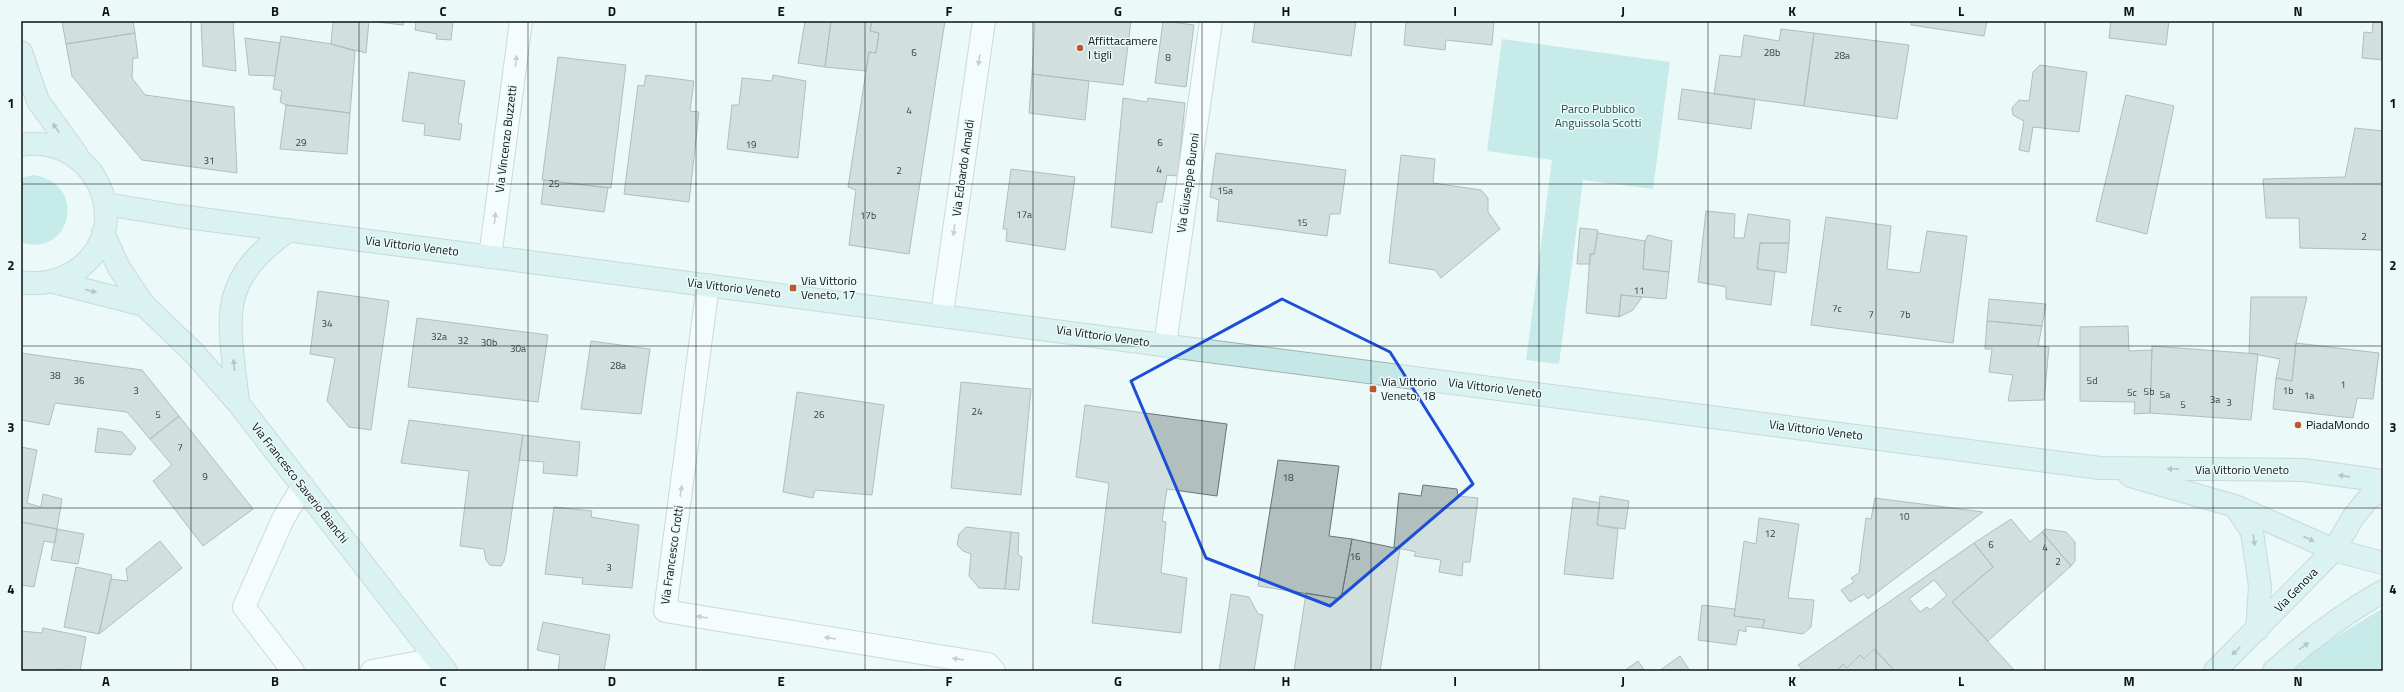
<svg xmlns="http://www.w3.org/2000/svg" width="2404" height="692" viewBox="0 0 2404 692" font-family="'Titillium Web',sans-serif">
<rect width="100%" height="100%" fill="#ebfaf9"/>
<path fill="#9cdad6" d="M1502,39l168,23 -17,127 -70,-9 -24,184 -33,-4 26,-200 -65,-9z
M33,175c57,8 37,85 -12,67v-64z
M2383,608v63h-103z"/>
<path fill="#b1c0bf" stroke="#687675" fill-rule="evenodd" d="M62,21h71l2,12 -69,11z
M201,21h32l3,50 -33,-5z
M333,21h36l-3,32 -35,-9z
M368,21h36l-1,4z
M416,21h37l-2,19 -15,-1 1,-5 -22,-4z
M805,21h26l-6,46 -27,-4z
M831,21h41l-2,10 9,2 -3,20 -7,-1 -3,19 -41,-4z
M872,21h73l-36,233 -60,-9 7,-55 -8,-3 21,-135 7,1 3,-20 -9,-2z
M1035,21h96l-8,64 -91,-11z
M1163,21l31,4 -8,62 -31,-4z
M1255,21h101l-5,35 -99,-14z
M1406,21h88l-2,24 -46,-5 -1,10 -41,-5z
M1911,21h76l-3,15 -73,-11z
M2111,21h58l-3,24 -57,-7z
M2373,21h10v39l-21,-2 2,-26 8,1z
M1781,29l33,4 -10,73 -90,-12 6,-39 21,2 3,-22 35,6z
M135,33l3,25h-5l-1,20 13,17 89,12 3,66 -95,-13 -70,-84 -6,-32z
M1814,33l95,12 -12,74 -93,-13z
M281,36l50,8 24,7 -5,62 -64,-8 -6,-3 2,-11 -9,-2z
M245,38l35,5 -5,33 -26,-1z
M558,57l68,8 -15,123 -69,-8z
M2040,65l47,7 -8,60 -46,-5 -4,25 -10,-2 5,-29 -11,-6 -1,-7 7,-8 10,1 4,-29z
M409,72l56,9 -7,42 4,1 -2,16 -36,-5 1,-11 -23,-3z
M1032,74l57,7 -4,39 -56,-7z
M646,75l48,6 -4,30 9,1 -10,90 -65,-8 14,-109 6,1z
M773,75l33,6 -8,77 -71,-9 5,-44h7l3,-27 30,3z
M1682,89l73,10 -4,30 -73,-10z
M2126,95l48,11 -27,128 -51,-13z
M1123,98l24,4 1,-4 37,5 -7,73 -11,-1 -5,27h-5l-5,31 -41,-6z
M286,105l64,8 -3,41 -67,-5z
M2355,128l28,3v119l-83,-2 -1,-30h-33l-3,-39 82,-2z
M1216,153l130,17 -6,44h-10l-3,22 -110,-15 2,-21 -9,-3z
M1401,155l34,4 -2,24 48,7 7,8v14l12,17 -59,49 -6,-8 -46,-7z
M1011,169l64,8 -10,73 -59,-9 1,-12h-4z
M544,180l64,8 -4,24 -63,-8z
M1706,211l29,3 -1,24h10l4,-24 42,6 -1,23h-29l-3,26 18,2 -4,34 -45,-6v-12l-28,-5z
M1826,217l65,9 -4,43 33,4 7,-42 40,5 -14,107 -142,-18z
M1580,228l18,2 -4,24h-4v10h-13z
M1598,233l47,8 -2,28 26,3 -3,27 -45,-4 -2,22 -33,-4 4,-59h4z
M1648,235l24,6 -3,31 -26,-3 2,-28z
M1760,243h29l-3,30 -29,-4z
M318,291l71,10 -18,129 -22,-3 -22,-26 8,-43 -25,-4z
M1621,295l21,2 -9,13 -14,7z
M2251,297h56l-11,46 -4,38 -16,-3 4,-19 -31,-6z
M1989,299l57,5 -4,22 -55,-5z
M417,318l131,17 -10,67 -130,-15z
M1987,321l55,5 -4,20 11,1 -5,53 -36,1 5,-26 -24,-3 3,-23h-7z
M2128,326l1,25 23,-1 -2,63 -16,1 1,-12 -55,-1v-74z
M591,341l59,8 -9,65 -60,-5z
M2296,343l83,10 -6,46 -16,-1 -4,20 -80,-9 3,-31 16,3z
M2152,346l106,8 -7,66 -101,-7z
M21,353l121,17 37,46 -29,23 -23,-27 -72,-9 -6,22 -28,-5z
M961,382l70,7 -10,106 -70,-7z
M797,392l87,13 -12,90 -57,-5 -2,8 -30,-6z
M1085,405l142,19 -10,72 -50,-7 -5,32 4,1 -5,51 26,5 -6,55 -89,-10 17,-140 -33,-6z
M179,416l74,93 -50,37 -50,-65 19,-16 -22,-26z
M409,420l114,15 -17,117 -2,9 -3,5 -11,-1 -4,-5 -2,-11 -24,-3 9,-75 -68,-8z
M98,428l24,4 14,16 -5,7 -36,-3z
M523,435l57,7 -3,34 -34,-3 1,-11 -25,-2z
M21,447l16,3 -10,53 14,4 2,-13 19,5 -5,30 -36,-7z
M1278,460l61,6 -10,70 23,3 -11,60 -83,-13z
M1423,485l34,4 1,7 20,2 -8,64h-7l-1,14 -23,-4 2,-12 -27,-4 2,-4 -22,-5 5,-54 22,3z
M1600,496l29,5 -4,28 -28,-4z
M1573,498l27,5 -3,22 21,4 -5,50 -49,-5z
M1875,498l108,14 -115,87 -4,-5 -14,8 -9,-12 13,-8 -3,-4 8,-5 7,-55 5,1z
M554,507l38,4 -1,6 48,8 -7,63 -50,-4 1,-6 -38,-4z
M1759,518l40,6 -11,74 26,2 -3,27 -8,7 -41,-6 3,-8 -31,-4 10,-75 12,3z
M2011,519l19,23 12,-10 29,34 -83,75 -36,-39 41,-35 -19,-24z
M21,522l36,7 -2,14 -11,-2 -10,46 -13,-2z
M966,527l45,5 -6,57 -26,-1 -10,-12 2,-22 -8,-3 -6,-6 2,-11z
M57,529l27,5 -6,30 -27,-4z
M2045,529l21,3 9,10v19l-4,5 -29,-34z
M1011,532l8,1 -1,22 4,2 -3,33 -14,-1z
M1352,539l48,10 -20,122h-86l12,-78 35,6z
M160,541l22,27 -83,66 12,-55 17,2 -2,-12z
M1974,543l19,24 -41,35 63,69h-120l-21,-22 -10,10 -4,-4 -13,13 -4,-4 -6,7h-33l-6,-6zM1934,580l13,15 -17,15 -3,-3 -7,5 -11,-13z
M76,567l36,8 -13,59 -35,-7z
M1231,594l18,3 9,17 5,1 -9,56h-35z
M1702,605l33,4 -1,7 31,4 -3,8 -16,-2v6l-7,-2 -3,15 -38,-5z
M543,622l67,13 -6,36h-46l2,-16 -23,-5z
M43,628l43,9 -6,34 -23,-2 -1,2h-35v-40l21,2z
M1874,649l21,22h-58l6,-7 4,4 13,-13 4,4z
M1680,656l10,15h-31z
M1638,661l7,10h-21z"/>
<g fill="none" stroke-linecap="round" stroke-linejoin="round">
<g stroke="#a3b2b1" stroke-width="24">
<path id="lane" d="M1165,345l46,-324
M293,671l-49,-64 39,-88 20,-33
M372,671l64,-12"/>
</g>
<g stroke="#a3b2b1" stroke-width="24">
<path id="street" d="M490,257l31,-236
M708,285l-43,326 323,53 6,7
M942,314l42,-293"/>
</g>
<g stroke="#a3b2b1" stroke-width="24">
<path id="secondary" d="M21,52l17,49 39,54
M21,145c45,-8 85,26 85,72 0,43 -45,73 -85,65
M105,204l74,12 1921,252 204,2 79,11
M103,233l16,35 25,37 50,48 44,50 208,268
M54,282l90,23
M238,403c-8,-82 -25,-119 51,-173
M2130,476l105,30 99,44 49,13
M2235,506l17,26 8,54 -3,44
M2215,671l119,-121 20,-34 15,-18 14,-8
M2274,671c33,-30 71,-58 109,-80"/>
</g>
<use href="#lane" stroke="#fff" stroke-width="22"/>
<use href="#street" stroke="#fff" stroke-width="22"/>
<use href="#secondary" stroke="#c5e8e7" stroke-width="22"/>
</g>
<defs><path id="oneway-solid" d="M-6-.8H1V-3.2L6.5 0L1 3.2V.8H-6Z"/></defs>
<g fill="#9ea0a0">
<use href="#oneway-solid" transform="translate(979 60) rotate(98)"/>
<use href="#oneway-solid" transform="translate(516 61) rotate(-83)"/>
<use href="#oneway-solid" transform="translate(495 218) rotate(-83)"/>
<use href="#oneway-solid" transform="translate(954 230) rotate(98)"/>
<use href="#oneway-solid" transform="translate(681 491) rotate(-82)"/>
<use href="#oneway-solid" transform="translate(702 617) rotate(-171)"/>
<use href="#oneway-solid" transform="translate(830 638) rotate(-171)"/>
<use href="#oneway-solid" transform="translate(958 659) rotate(-171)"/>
</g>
<g fill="#728887">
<use href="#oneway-solid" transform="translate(56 128) rotate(-125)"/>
<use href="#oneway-solid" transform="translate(91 291) rotate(14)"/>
<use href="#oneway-solid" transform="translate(234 365) rotate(-96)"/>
<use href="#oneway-solid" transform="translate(2173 469) rotate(-179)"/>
<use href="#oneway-solid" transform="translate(2344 476) rotate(-172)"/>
<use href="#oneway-solid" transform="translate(2309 539) rotate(24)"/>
<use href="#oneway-solid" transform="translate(2254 540) rotate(82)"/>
<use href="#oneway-solid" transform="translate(2304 646) rotate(-36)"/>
<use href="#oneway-solid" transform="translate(2236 651) rotate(135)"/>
</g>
<path d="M0 0H2404V692H0ZM1282,299l108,53 83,132 -143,122 -124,-48 -75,-177z" fill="#ebfaf9" fill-opacity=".55" fill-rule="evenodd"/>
<path fill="none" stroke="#1d4ed8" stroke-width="3" stroke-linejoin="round" d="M1282,299l108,53 83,132 -143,122 -124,-48 -75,-177z"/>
<path fill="none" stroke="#0d1212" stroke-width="1" stroke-opacity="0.55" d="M191,21v650M359,21v650M528,21v650M696,21v650M865,21v650M1033,21v650M1202,21v650M1371,21v650M1539,21v650M1708,21v650M1876,21v650M2045,21v650M2213,21v650M21,184h2362M21,346h2362M21,508h2362"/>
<g fill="#be572d" stroke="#ebfaf9" stroke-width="1.5">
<circle cx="1080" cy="48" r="4"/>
<rect x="789" y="284" width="8" height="8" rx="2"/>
<rect x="1369" y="385" width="8" height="8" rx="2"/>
<circle cx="2298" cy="425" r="4"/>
</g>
<g text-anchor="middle" stroke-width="3" stroke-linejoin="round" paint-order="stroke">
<g font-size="10" fill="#363e3d">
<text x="914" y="56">6</text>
<text x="1772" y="56">28b</text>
<text x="1842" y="59">28a</text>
<text x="1168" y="61">8</text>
<text x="909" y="114">4</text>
<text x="301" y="146">29</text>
<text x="1160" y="146">6</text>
<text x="751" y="148">19</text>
<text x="209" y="164">31</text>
<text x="1159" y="173">4</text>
<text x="899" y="174">2</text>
<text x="554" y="187">25</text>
<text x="1225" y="194">15a</text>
<text x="1024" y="218">17a</text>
<text x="868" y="219">17b</text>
<text x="1302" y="226">15</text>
<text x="2364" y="240">2</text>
<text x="1639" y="294">11</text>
<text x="1837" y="312">7c</text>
<text x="1871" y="318">7</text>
<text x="1905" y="318">7b</text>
<text x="327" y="327">34</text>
<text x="439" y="340">32a</text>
<text x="463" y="344">32</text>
<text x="489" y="346">30b</text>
<text x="518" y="352">30a</text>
<text x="618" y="369">28a</text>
<text x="55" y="379">38</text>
<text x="79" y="384">36</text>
<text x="2092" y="384">5d</text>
<text x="2343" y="388">1</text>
<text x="136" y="394">3</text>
<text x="2288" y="394">1b</text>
<text x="2149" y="395">5b</text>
<text x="2132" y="396">5c</text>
<text x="2165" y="398">5a</text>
<text x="2309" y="399">1a</text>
<text x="2215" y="403">3a</text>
<text x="2229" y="406">3</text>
<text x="2183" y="408">5</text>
<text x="977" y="415">24</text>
<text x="158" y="418">5</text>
<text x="819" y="418">26</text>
<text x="180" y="451">7</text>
<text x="205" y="480">9</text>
<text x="1288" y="481">18</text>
<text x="1904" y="520">10</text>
<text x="1770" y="537">12</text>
<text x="1991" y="548">6</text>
<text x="2045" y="551">4</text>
<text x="1355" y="560">16</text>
<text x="2058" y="565">2</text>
<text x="609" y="571">3</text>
</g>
<g font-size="12" fill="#0d1212" stroke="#ebfaf9" text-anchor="start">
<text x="1088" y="45">Affittacamere<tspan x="1088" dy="14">I tigli</tspan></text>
<text x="801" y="285">Via Vittorio<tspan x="801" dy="14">Veneto, 17</tspan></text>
<text x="1381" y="386">Via Vittorio<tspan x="1381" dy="14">Veneto, 18</tspan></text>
<text x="2306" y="429">PiadaMondo</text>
</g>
<g font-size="12" fill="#1f4c4a" stroke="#ebfaf9">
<text x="1598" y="113">Parco Pubblico<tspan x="1598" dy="14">Anguissola Scotti</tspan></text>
</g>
<g font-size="12" fill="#0d1212" stroke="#ebfaf9">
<text transform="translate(506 139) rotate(-83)" y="4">Via Vincenzo Buzzetti</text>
<text transform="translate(963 168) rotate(-82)" y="4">Via Edoardo Amaldi</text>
<text transform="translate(1188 183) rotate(-82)" y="4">Via Giuseppe Buroni</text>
<text transform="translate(412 246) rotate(7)" y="4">Via Vittorio Veneto</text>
<text transform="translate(734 288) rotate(7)" y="4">Via Vittorio Veneto</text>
<text transform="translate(1103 336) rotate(8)" y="4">Via Vittorio Veneto</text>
<text transform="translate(1495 388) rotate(7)" y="4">Via Vittorio Veneto</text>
<text transform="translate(1816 430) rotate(7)" y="4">Via Vittorio Veneto</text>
<text x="2242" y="474">Via Vittorio Veneto</text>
<text transform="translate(300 483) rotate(52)" y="4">Via Francesco Saverio Bianchi</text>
<text transform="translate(672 555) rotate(-82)" y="4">Via Francesco Crotti</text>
<text transform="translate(2296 590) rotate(-46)" y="4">Via Genova</text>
</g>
</g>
<rect width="2404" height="692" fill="none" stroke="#ebfaf9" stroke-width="44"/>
<rect x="22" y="22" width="2360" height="648" fill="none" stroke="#0d1212" stroke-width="1.5"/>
<g font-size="13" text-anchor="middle" font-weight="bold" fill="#0d1212">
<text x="106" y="16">A</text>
<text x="275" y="16">B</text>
<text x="443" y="16">C</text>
<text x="612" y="16">D</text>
<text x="781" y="16">E</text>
<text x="949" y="16">F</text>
<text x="1118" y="16">G</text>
<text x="1286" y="16">H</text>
<text x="1455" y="16">I</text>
<text x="1623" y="16">J</text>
<text x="1792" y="16">K</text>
<text x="1961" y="16">L</text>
<text x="2129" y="16">M</text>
<text x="2298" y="16">N</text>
<text x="11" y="108">1</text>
<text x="2393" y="108">1</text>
<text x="11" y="270">2</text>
<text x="2393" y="270">2</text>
<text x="11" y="432">3</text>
<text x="2393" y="432">3</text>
<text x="11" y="594">4</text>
<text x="2393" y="594">4</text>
<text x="106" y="686">A</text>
<text x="275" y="686">B</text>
<text x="443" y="686">C</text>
<text x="612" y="686">D</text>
<text x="781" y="686">E</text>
<text x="949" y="686">F</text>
<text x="1118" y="686">G</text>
<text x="1286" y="686">H</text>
<text x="1455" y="686">I</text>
<text x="1623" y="686">J</text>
<text x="1792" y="686">K</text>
<text x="1961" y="686">L</text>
<text x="2129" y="686">M</text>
<text x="2298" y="686">N</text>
</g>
</svg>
